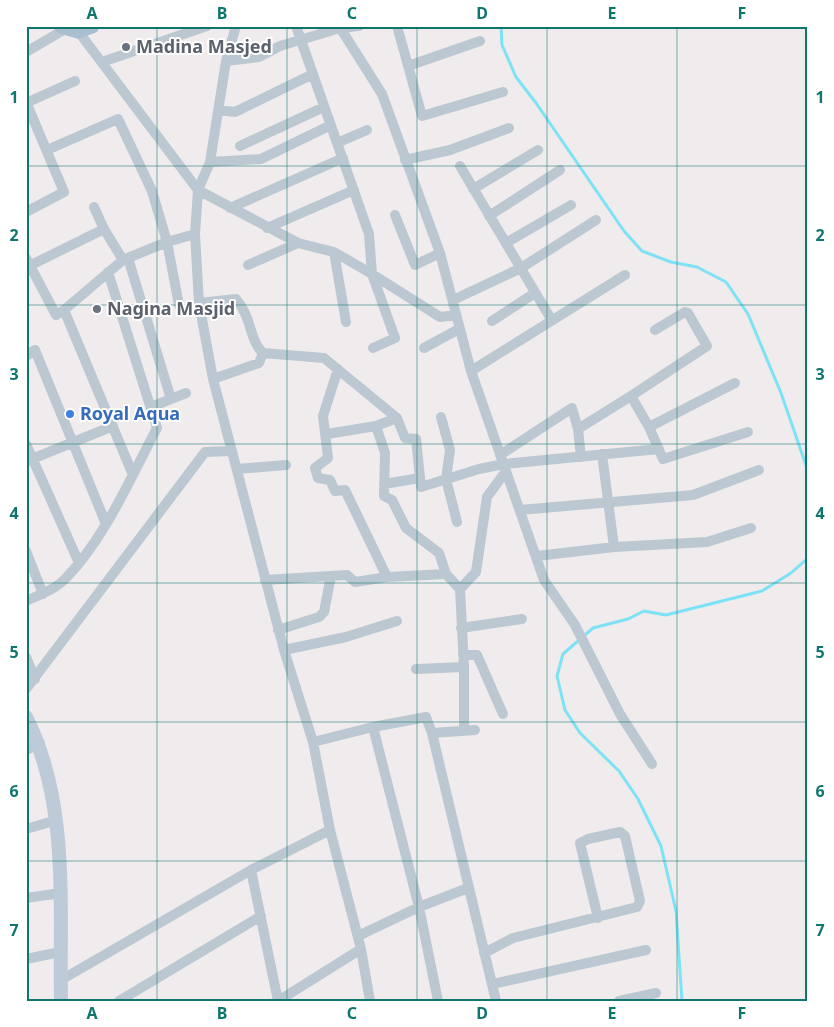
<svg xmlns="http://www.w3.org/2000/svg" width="834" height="1027" viewBox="0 0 834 1027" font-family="'Noto Sans',sans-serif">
<rect width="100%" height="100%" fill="#f0eced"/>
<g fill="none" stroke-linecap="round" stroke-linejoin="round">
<path stroke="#7de2f5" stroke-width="3" d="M501,26l1,19 14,32 20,26 88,128 18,20 29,11 26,5 29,15 22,32 33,79 27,78
M682,1001l-6,-90 -15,-65 -23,-47 -19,-28 -39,-38 -15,-23 -8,-34 6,-22 30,-26 35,-9 16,-8 22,4 96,-24 29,-18 17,-15"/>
<path stroke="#bbc8d1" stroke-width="10" d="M236,26l-10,35 -16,101 -12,28 -3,44 4,69 14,76 71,271 29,92 17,88 31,119 9,52
M296,26l73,208 3,40 23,64 -22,10
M339,26l43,68 58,159 31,118 73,209 31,45 45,89 32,50
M397,26l25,90 81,-24
M78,31l120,159 100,53 36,9 38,22 68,43 16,-2
M26,52l41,-24
M226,61l33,-4 21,-11 60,-18 19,-2
M102,62l105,-36
M408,66l72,-25
M26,102l38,90 -38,20
M26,103l49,-22
M219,110l16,2 78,-38
M337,143l30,-13
M240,146l84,-39
M47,150l71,-31 34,72 15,51 12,63
M405,160l45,-10 59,-22
M210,162l51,-3 70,-34
M460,166l91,153
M473,189l65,-39
M94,207l10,22 19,31
M230,208l113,-50
M395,215l20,50 25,-12
M489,216l71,-46
M267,228l87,-38
M506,243l65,-38
M334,252l12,70
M26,258l30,57 8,-5 69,165
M128,258l43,141
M248,265l50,-22
M29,266l75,-37
M453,300l68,-32 75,-48
M199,303l37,-4c16,18 13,41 27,54l61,5 73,60 8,20 11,1 5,48 58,-18 25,-5 155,-15
M64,310l59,-50 44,-18 28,-8
M492,321l43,-28
M424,348l35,-19
M26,356l9,-6 71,174
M338,369l-15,47 5,42 -13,10 3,10 12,2 5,11 10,-1 42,87
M471,371l154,-96
M213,379l46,-16 4,-10
M631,396l76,-50 -19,-33 -3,-1 -30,18
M151,407l35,-14
M441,417l9,33 -4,29 11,43
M376,426l9,27 -1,43 8,4 14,28 33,25 7,21
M649,427l86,-44
M578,429l53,-33 18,31 14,32 85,-27
M327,434l49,-8 21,-8
M26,444l53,119
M602,454l12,93
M500,455l72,-47 6,21 3,28
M27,461l86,-35
M237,469l49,-4
M384,484l36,-6
M520,510l173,-15 66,-25
M26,551l17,43
M537,556l77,-9 93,-5 44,-14
M265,580l82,-5 8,7 32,-5 59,-3 14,15
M26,601c13,-6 30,-12 40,-23 39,-40 65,-101 91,-150l-49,-156
M461,628l61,-9
M278,630l41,-13 5,-5 7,-36
M284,650l62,-13 51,-16
M463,655h14l26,59
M26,657l9,22
M416,669l48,-2
M26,689l179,-237 27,-1
M373,727l46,180 19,94
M464,731v-64l-4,-78 16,-17 11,-75 19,-26
M432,733l43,-3
M313,742l60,-15 53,-10 6,16 64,268
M26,750l14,-7
M26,829l31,-9
M251,870l27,131
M26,898l35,-5
M358,936l61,-29 49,-19
M484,953l29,-15 124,-31 3,-6 -15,-65 -5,-4 -32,7 -8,4 18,75
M26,959l34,-7
M61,980l190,-110 79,-40
M493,984l153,-34
M119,1001l142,-85
M278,1001l83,-52
M619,1001l37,-8"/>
<path stroke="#bdcbd8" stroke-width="14" d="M26,717c44,87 33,189 35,284"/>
<path stroke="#a9becf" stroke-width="15" d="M61,26l17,5 14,-5"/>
</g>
<path fill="none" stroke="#0f766e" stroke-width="1" stroke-opacity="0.55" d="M157,26v975M287,26v975M417,26v975M547,26v975M677,26v975M26,166h782M26,305h782M26,444h782M26,583h782M26,722h782M26,861h782"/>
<g fill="#6b7280" stroke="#fff" stroke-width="2">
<circle cx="126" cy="47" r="5"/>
<circle cx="97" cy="309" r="5"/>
</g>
<circle fill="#3f7fe0" stroke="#fff" stroke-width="2" cx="70" cy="414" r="5"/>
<g text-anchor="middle" stroke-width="4" stroke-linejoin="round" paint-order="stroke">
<g font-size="18" font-weight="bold" fill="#5b616d" stroke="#fff" text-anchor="start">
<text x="136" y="53">Madina Masjed</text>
<text x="107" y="315">Nagina Masjid</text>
</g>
<g font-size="18" font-weight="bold" fill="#366cbe" stroke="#fff" text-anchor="start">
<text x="80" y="420">Royal Aqua</text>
</g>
</g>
<rect width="834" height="1027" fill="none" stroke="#ffffff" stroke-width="55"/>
<rect x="28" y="28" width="778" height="972" fill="none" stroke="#0f766e" stroke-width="2"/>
<g font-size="16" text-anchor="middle" font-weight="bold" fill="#0f766e">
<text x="92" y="19">A</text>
<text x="222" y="19">B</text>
<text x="352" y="19">C</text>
<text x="482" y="19">D</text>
<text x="612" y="19">E</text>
<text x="742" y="19">F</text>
<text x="14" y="103">1</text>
<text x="820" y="103">1</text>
<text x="14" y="241">2</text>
<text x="820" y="241">2</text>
<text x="14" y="380">3</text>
<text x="820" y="380">3</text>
<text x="14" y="519">4</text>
<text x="820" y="519">4</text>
<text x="14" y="658">5</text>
<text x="820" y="658">5</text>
<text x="14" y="797">6</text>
<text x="820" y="797">6</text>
<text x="14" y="936">7</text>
<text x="820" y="936">7</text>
<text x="92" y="1019">A</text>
<text x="222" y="1019">B</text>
<text x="352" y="1019">C</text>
<text x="482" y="1019">D</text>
<text x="612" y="1019">E</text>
<text x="742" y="1019">F</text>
</g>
</svg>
